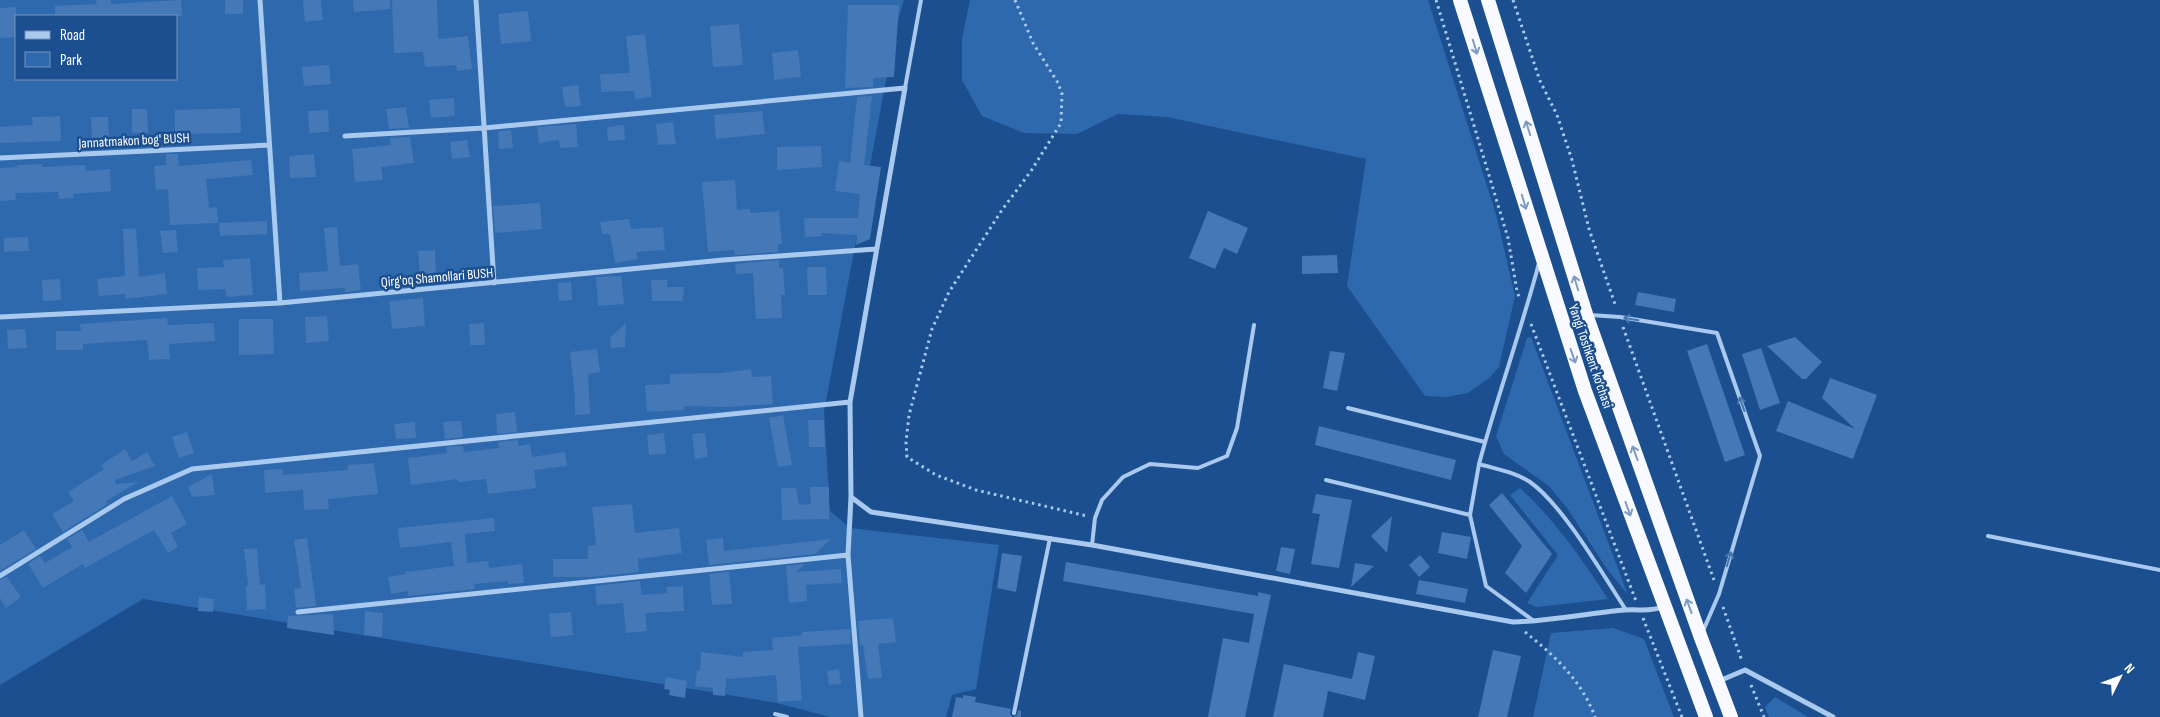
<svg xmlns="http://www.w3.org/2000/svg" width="2160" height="717" viewBox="0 0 2160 717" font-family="'Sofia Sans Condensed',sans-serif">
<rect width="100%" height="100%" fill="#1b4f8f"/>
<path fill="#2e69ad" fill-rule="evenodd" d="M0,0h904l-8,27 -72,385 6,99 20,17 149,17 -23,144 -24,6 -6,22h-116l-53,-14 -634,-104 -143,86zM16,16h160v63h-160z
M970,0h458l68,214 19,82 -16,71 -10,11 -21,15 -22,4 -21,-1 -78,-110 19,-127 -199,-42 -49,-3 -41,20 -53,-1 -42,-17 -20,-36v-41z
M1531,337l97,258 -21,-26 -40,-61 -18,-22 -45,-32 -8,-18 31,-98z
M1520,488c35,32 62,71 88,111l-71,8 -10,-4 31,-48 -48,-60z
M1613,628l31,11 30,78h-141l18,-84z
M1775,697l33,20h-39l-4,-10z"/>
<path fill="#4478b7" d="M96,0h15v4l70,-4 1,16h-127v-10l42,-2z
M225,0h18v14h-18z
M303,0h18l2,20 -18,2z
M353,0h37v9l-36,3z
M392,0h45l1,39 30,-3 4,33 -15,2 -1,-6 -31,2 -2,-15 -29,1z
M848,5h51l-5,72 -21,1v9l-28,1z
M16,7v30l-16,1v-30z
M528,11l3,30 -30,3 -3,-30z
M739,24l4,41 -30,2 -3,-41z
M645,34l7,63 -17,2 -1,-8 -33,1 -1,-18 30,-1 -4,-37z
M798,50l3,27 -27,3 -2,-27z
M329,65l2,19 -27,2 -2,-19z
M578,85l3,21 -16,1 -3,-20z
M872,96l-8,69 17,2 -11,72 -14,6 1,-10 -36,-2 1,3 -17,1 -1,-19h54l2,-24 -25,-3 4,-30 11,2 7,-66z
M454,98l1,18 -24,2 -2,-18z
M406,107l3,21 -20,1 -3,-20z
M240,108l1,25 -66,1v-24z
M132,109h15l1,24h-16z
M328,110l1,22 -20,1 -1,-22z
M762,111l3,23 -49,5 -2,-24z
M60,116l1,25 -61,2v-16l33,-2 -1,-8z
M91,117h17l1,21 -17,1z
M673,122l3,22 -18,1 -2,-21z
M576,124l2,23 -18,1 -1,-8 -20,3 -2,-16z
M624,125l1,15 -17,1 -1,-14z
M511,130l2,18 -14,1 -1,-18z
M410,137l4,26 -33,4 2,13 -28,2 -3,-33 39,-4 -1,-7z
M467,140l3,17 -18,2 -2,-17z
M821,146l1,21 -45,3v-23z
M166,154h12l1,12 72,-6 2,15 -47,4 3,29 8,-1 1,16 -48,2 -2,-36 -12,1 -2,-24 12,-1z
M314,154l2,23 -26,1 -1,-22z
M42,164v3l44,-2v6l24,-2 1,22 -38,3 1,4 -15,1 -1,-7 -43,1 1,7 -16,1v-33l17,-1v-2z
M735,180l2,30 13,-1 1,4 28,-2 3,33h-4v8l-43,3 -1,-5 -26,2 -6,-70z
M540,203l2,26 -47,4 -2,-27z
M1208,211l40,17 -11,26 -13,-6 -9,21 -26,-11z
M629,219l2,10 32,-2 2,23 -29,2 2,7 -23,4 -5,-29h-8l-2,-12z
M267,221v13l-47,2 -1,-13z
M337,227l3,39 18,-2 3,26 -16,2v-4l-45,3 -1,-18 29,-2 -4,-43z
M136,228l3,49 26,-4 2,21 -42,5v-5l-26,2 -2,-17 28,-3 -2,-47z
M176,230l2,22 -15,1 -3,-22z
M28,237l1,14 -25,1v-14z
M435,250l1,23 -16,1 -2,-23z
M1337,255l1,18 -36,1v-18z
M250,258l3,37 -27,2v-8l-28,1 -1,-22 27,-1 -1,-7z
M779,260v8h4l2,27h-4l1,23 -26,1 -3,-46 -17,1 -1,-10z
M807,267h19l1,28h-19z
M621,276l3,28 -26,2 -2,-29z
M60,279l1,21 -18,1 -1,-21z
M651,280h16v7h17l-1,14h-31z
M571,282l1,18 -13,1 -1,-18z
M1638,292l38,7 -2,13 -39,-7z
M423,298l2,28 -33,3 -3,-28z
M327,316l2,25 -23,2 -1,-26z
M167,318l1,7 46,-2 1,18 -46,3 1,15 -21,1 -2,-20 -64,4v6h-27v-19h25l-1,-7z
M239,319h34l1,35 -35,1z
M484,323l1,22h-15l-1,-21z
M626,323l-1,24 -14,1 -1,-10z
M25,329l2,19 -19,1 -1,-19z
M1795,337l27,25 -16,17h-4l-35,-33z
M1707,344l38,111 -20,7 -38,-111z
M1761,348l19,55 -20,7 -18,-56z
M597,349l3,23 -12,2 2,40 -15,1v-18l-5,-45z
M1330,351l15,2 -8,38 -14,-3z
M751,369l1,8 19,-1 2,28 -48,3 -41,-1v4l-37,2 -2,-27 25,-1v-10l51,-1z
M1830,378l47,17 -24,64 -77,-28 12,-30 67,28 -33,-31z
M515,412l2,20 -20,2 -1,-20z
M783,415l9,50 -14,2 -9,-49z
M808,420h16l1,27h-16z
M461,421l2,16 -18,2 -2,-17z
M415,422l1,16 -20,1 -2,-15z
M1319,426l137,34 -5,20 -136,-35z
M187,432l7,21 -15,5 -7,-21z
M664,433l2,21 -17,1 -2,-20z
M705,433l3,24 -13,2 -3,-25z
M518,440v6l12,-2 2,13 33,-5 2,14 -33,4 2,18 -48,6 -2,-15 -28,3 -1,-3 -46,6 -3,-27 39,-5 -1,-6 17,-1 1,6 35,-4 -1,-6z
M125,449l7,12 15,-9 8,14 -40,14 1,4 22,-2 -32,19 2,3 -45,28 -11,-18 22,-13 -6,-9 36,-23 -3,-4z
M374,463l4,31 -50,5 1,10 -25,1 -1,-20 -38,3 -1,-23 18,-1 1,6 65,-5v-5z
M212,474l3,21 -23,2 -4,-10z
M810,487h19v32l-47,1 -1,-32h15l3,17 12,-1z
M1502,493l50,61 -26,39 -21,-20 17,-27 -33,-41z
M1316,494l36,6 -13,68 -28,-4 9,-50 -8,-1z
M172,496l15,28 -16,9 7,14 -10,6 -14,-23 -69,38 -2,-4 -40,24 -15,-24 12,-8 5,7 27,-16 -5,-8 15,-9 7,12z
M632,504l3,29 44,-5 3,25 -44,6 1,13 -48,5h-38v-18h35v-13l8,-1 -4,-38z
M1392,516l-5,37 -16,-17z
M494,518l1,13 -30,3 2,29 21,-2 1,7 33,-4 2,19 -16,1v-3l-34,3 1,5 -67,7v-5l-17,3 -3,-17 18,-3 -1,-2 49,-6 -3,-24 -51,6 -2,-20z
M24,530l12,19 -36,22v-26z
M1442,532l29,5 -4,22 -29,-6z
M307,538l9,68 -20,2 -2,-19 7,-1 -7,-48z
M723,538l1,13 107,-12 -16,15 -106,11 -3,-25z
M1281,547l14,2 -5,25 -14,-3z
M257,548l3,37 5,-1 1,25 -19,1 -1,-24 2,-1 -4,-36z
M1002,553l20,3 -6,36 -19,-4z
M1420,555l10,12 -11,10 -10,-12z
M1066,562l192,34v-4l13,3 -26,122h-37l15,-79 26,5 5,-29 -191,-33z
M1355,563l19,3 -23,21z
M805,564l-9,8 45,-3 1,14 -36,2 1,16 -18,2 -3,-37z
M729,572l3,32 -20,1 -3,-31z
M7,577l14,20 -15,11 -6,-10v-18z
M1419,580l49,9 -3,14 -49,-9z
M640,581l2,14 25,-2 -1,-6 17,-1 1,25 -39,2 2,18 -21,2 -3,-30 -26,2 -2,-19z
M199,597l15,2 -1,13 -15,-1z
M365,611l18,2 -1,24 -18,-2z
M571,612l2,23 -22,2 -2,-23z
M333,614l1,21 -47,-7 1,-12z
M893,618l3,24 -18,2 4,34 -14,1 -5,-34 -3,1 -2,-25z
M850,629l1,15 -53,3 4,53 -24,2 -2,-27 -50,4 -1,17 -12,-1v-7l-18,-2 2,-15h3l1,-19 42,5v-5l30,-2 -1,-12 30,-3v-3z
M1493,650l28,6 -14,61h-29z
M1358,652l17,4 -10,44 -37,-9 -5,26h-50l11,-53 68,15z
M839,669l2,15 -12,1 -2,-14z
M666,677l21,4 -2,17 -16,-3 1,-5 -6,-1z
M963,695l13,2 -1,5 36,7 -1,5 3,3 4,-2 1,-5 3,1v6h-69l4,-20 7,1z"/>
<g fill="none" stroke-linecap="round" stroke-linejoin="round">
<path stroke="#a9c9ee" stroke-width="3" stroke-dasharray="2.5 4" stroke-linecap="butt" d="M1015,0l18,43 25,40 4,11 -1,29 -30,48 -29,39 -53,82 -17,37 -23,86 -3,27 1,15 29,18 40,15 111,26
M1436,0l72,238 9,53 2,6
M1513,0l27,81 17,34 15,45 17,69 27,78
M1531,324l105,277
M1623,327l91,253
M1723,607l19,54
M1643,618l39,99
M1525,632c29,23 57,49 70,85
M1751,685l13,32"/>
<path stroke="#a9c9ee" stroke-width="4" d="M905,88l16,-88
M1539,263c-18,68 -42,134 -60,201 17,5 36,8 51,18 33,23 73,93 96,128
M1590,315l30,2 97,16 43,123 -41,138 -16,37
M1348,408l137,34
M1326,480l144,35 9,-51
M1470,515l16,71 48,35
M1988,536l172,34
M1092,545l3,-27 7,-18 21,-23 27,-13 48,4 29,-12 10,-28 17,-103
M1014,713l36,-175
M775,714l12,3"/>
<path stroke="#a9c9ee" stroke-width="5" d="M260,0l20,303
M476,0l18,283
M345,136l139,-8 421,-40 -55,314 1,95 -3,58 13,162
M0,158l269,-13
M0,317l280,-14 443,-43 153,-11
M851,497l20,15 221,33 421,77c38,-1 75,-9 112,-12 14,-1 25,2 38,-3
M0,576l124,-77 68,-30 658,-67
M298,612l550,-57
M1719,681l26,-11 88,47"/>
<path stroke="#f8faff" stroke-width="14" d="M1460,0l125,391 121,326
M1488,0l98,314 115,324 30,79"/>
</g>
<defs><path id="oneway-shaft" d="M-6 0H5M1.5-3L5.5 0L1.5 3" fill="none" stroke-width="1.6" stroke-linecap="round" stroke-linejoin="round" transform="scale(1.25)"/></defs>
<g stroke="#7e9cc1">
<use href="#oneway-shaft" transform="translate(1475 47) rotate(73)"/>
<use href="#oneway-shaft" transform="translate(1528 128) rotate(-107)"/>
<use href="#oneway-shaft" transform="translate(1524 202) rotate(73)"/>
<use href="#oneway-shaft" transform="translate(1576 283) rotate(-107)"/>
<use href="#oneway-shaft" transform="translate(1573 356) rotate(71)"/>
<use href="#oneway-shaft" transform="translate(1635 453) rotate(-110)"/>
<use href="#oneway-shaft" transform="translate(1628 509) rotate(70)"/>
<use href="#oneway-shaft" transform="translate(1689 606) rotate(-110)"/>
</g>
<g stroke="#4674ac">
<use href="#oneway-shaft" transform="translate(1631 319) rotate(-171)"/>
<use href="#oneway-shaft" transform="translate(1742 404) rotate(-109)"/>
<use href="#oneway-shaft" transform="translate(1729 559) rotate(-73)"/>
</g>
<g text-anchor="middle" stroke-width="5" stroke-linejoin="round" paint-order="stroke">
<g font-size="14" fill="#fff" stroke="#1b4f8f">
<text transform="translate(134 140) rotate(-3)" y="5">Jannatmakon bog' BUSH</text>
<text transform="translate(437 277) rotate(-5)" y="5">Qirg'oq Shamollari BUSH</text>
<text transform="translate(1591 356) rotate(71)" y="5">Yangi Toshkent ko‘chasi</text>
</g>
</g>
<rect x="15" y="15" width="162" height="65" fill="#1b4f8f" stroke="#7695bc"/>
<rect x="25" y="31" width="25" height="8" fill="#a9c9ee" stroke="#7695bc"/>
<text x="60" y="40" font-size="15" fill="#ffffff">Road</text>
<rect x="25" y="52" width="25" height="15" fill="#2e69ad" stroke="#7695bc"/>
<text x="60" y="65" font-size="15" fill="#ffffff">Park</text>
<g transform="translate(2120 677) rotate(48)" stroke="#1b4f8f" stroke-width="4" paint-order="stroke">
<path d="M0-4L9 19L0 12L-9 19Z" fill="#ffffff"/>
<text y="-8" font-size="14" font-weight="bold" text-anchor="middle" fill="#ffffff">N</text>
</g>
</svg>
